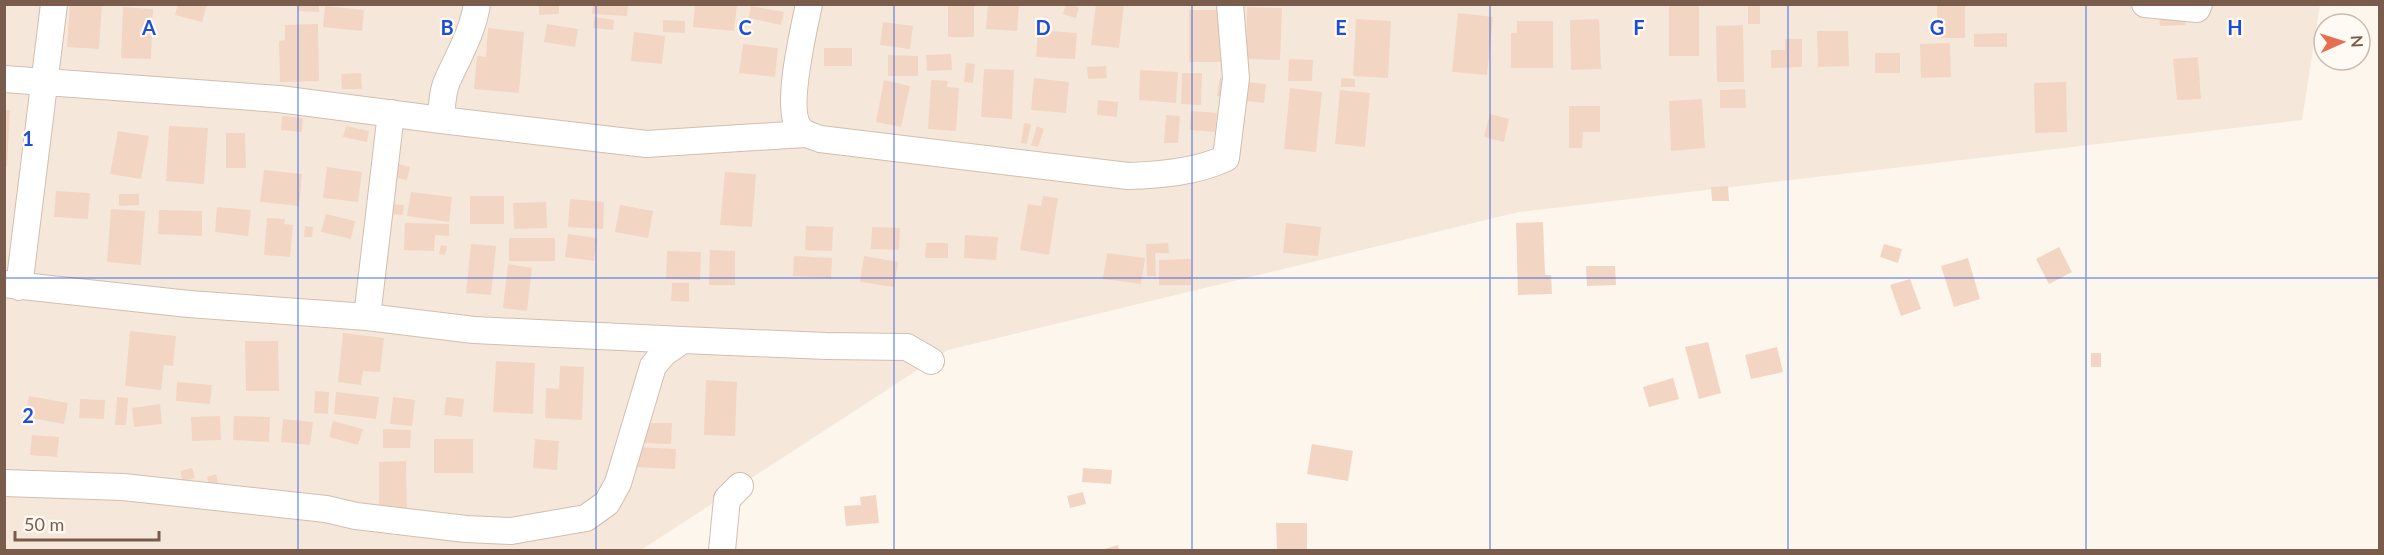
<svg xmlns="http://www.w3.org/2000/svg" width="2384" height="555" viewBox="0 0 2384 555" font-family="Lato,sans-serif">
<rect width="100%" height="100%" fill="#fdf6ec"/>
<path fill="#f5e8da" d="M4,5h2316l-18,115 -783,92 -571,138 -307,200h-636z"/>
<path fill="#f3d5c3" d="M70,4h32l-3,45 -32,-2z
M178,4h29l-5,18 -27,-7z
M298,4h21v8l-21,-1z
M539,4h20v10l-20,1z
M593,4h35l-1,12 -35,-2z
M695,4h42l-3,27 -41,-4z
M948,4h26v33h-26z
M988,4h31l-2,27 -31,-2z
M1066,4l13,3 -3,11 -13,-4z
M1096,4h28l-5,44 -28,-3z
M1748,4h12v20h-12z
M1937,4h28v34h-28z
M1669,5h30v51h-30z
M325,6l39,4 -2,21 -39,-4z
M751,6l33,6 -3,13 -32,-7z
M123,7l30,2 -2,50 -30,-1z
M1247,7l35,1 -2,52 -34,-1z
M1189,10h37v52h-37z
M1458,13l35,4 -6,58 -35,-3z
M2185,13v12l-25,1 -1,-12z
M594,17l20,3 -1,10 -20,-2z
M1356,19l35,2 -3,57 -35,-2z
M1599,19l2,50 -30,1 -1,-50z
M663,20l22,1v12l-22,-1z
M1517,21h36v47h-42v-35h6z
M883,22l30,4 -3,23 -30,-4z
M318,24l1,57 -39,1 -1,-41 6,-1v-15z
M547,24l31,5 -3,18 -31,-5z
M1743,25l1,57h-27l-1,-56z
M488,28l36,4 -5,61 -45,-4 3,-33 9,1z
M1038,30l39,3 -2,26 -39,-2z
M1817,31h31l1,35 -31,1z
M634,32l31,4 -3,28 -31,-3z
M2007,33v14h-33v-13z
M1785,39h17v28l-31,1v-18h14z
M1950,43l1,34 -30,1 -1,-34z
M743,44l35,4 -3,29 -36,-4z
M824,48h28v18h-28z
M1875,53h25v20h-25z
M951,54l1,16 -25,1 -1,-16z
M888,55l30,1v20h-30z
M2198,57l3,42 -24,1 -4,-41z
M1289,59l24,1 -1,21h-24z
M966,63l9,1 -2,19 -9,-1z
M1106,66l1,12 -19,1 -1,-12z
M984,69l30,1 -2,49 -31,-2z
M1140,70l38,2 -2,31 -37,-3z
M361,73l1,16h-20l-1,-15z
M1182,73h20l-1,32 -20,-1z
M1034,78l35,4 -3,31 -35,-3z
M1220,78l12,2 -4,18 -11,-2z
M1341,78l14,1v8h-14z
M884,80l26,6 -9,41 -25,-5z
M931,80l17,1 -1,6 12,1 -3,43 -28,-2z
M1239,81l27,3 -2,19 -27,-3z
M2066,82l1,50 -32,1 -1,-50z
M1290,88l32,4 -6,60 -32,-3z
M1745,89l1,19h-26v-18z
M1340,90l30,3 -5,54 -30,-3z
M1702,99l3,49 -34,3 -2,-50z
M1098,100l20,2 -1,15 -20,-2z
M1569,106h31v26h-17l-1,16h-13z
M4,110h6l-3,57h-3z
M1191,111l26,2 -2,19 -25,-2z
M1490,114l19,5 -5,23 -20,-5z
M1166,115l14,1 -2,27h-14z
M282,116l21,2 -1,14 -21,-2z
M1024,123l7,1 -4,20 -6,-1z
M169,126l39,2 -4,56 -38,-3z
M346,126l23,5 -2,11 -24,-5z
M1037,126l7,3 -6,18 -7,-2z
M118,131l31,5 -8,43 -31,-5z
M226,133h19l1,35h-20z
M399,164l11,3 -3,13 -10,-2z
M327,167l35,5 -4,30 -35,-4z
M264,170l38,4 -3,32 -39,-4z
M725,172l31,2 -4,53 -32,-2z
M1728,186l1,15h-17l-1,-14z
M56,191l34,2 -2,26 -34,-2z
M411,192l41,5 -3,25 -42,-6z
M119,194h20v11l-20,1z
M470,196h34v28h-34z
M1043,196l15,2 -9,57 -29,-5 8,-46 13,2z
M570,199l34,3 -1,27 -35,-2z
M546,202l1,26 -33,1 -1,-26z
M391,204l13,1 -1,10 -13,-1z
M620,205l33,6 -5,27 -33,-6z
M217,207l34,3 -3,26 -33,-4z
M111,209l34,2 -4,54 -34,-3z
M159,210l43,1v25l-44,-2z
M326,214l29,7 -4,18 -30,-7z
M267,218l18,1 -1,5 9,1 -3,32 -26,-2z
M1543,222l2,53h6l1,19 -34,1 -2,-72z
M405,223l44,1v12l-14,-1 -1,16 -30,-1z
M1286,223l35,4 -3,29 -35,-3z
M305,226l8,1 -1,10h-8z
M806,226l27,1 -1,24 -27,-1z
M872,227l28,1 -1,22 -28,-1z
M568,234l29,4 -3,23 -29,-4z
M965,235l33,2 -2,23 -32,-2z
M509,238h46v23h-46z
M926,243h22v15h-23z
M1168,243l1,10h-14l1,23h-9l-1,-32z
M471,244l25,2 -5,49 -25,-2z
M1884,244l18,5 -4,14 -18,-6z
M441,245l6,1 -2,9 -6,-1z
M2059,247l13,25 -23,12 -13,-25z
M710,250l25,1v34h-26z
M667,251l34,1 -1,28 -34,-1z
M1107,253l38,5 -4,26 -38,-5z
M794,256l38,2 -1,20 -38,-2z
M864,256l34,6 -4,25 -34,-5z
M1968,258l12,41 -26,8 -13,-41z
M1191,259v26h-32v-25z
M508,264l24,4 -5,43 -24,-3z
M1586,266h29l1,19 -29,1z
M1910,279l11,30 -20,7 -11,-31z
M672,283h17v19l-18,-1z
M130,331l46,5 -3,30 -9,-1 -3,25 -36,-4z
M343,333l41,5 -4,34 -17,-1 -2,14 -23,-3z
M245,341h33l1,50h-33z
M1708,342l13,51 -22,6 -14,-52z
M1777,347l6,25 -32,7 -6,-24z
M2091,353h10v14h-10z
M496,361l39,2 -2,51 -40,-2z
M560,366l24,1 -2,53 -37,-2 1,-30 13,1z
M1673,378l6,21 -30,8 -6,-20z
M706,380l31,2 -2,54 -31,-1z
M177,382l35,3 -2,19 -34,-3z
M315,391l14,1 -1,22 -14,-1z
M336,392l43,5 -3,22 -42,-5z
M29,396l39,7 -4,21 -39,-7z
M117,397l11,1 -2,27h-11z
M393,397l22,3 -3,26 -22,-2z
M446,397l18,2 -2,18 -18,-2z
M80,399l25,1 -1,19 -25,-1z
M160,404l2,20 -28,3 -2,-19z
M220,416l1,24 -29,1 -1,-24z
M234,416l36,1 -1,25 -36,-2z
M283,419l30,3 -3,23 -29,-3z
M333,421l30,8 -5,16 -29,-8z
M642,423h30l-1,21 -30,-1z
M383,429l28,1 -1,18h-27z
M32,435l27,2 -2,20 -27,-2z
M434,439h39v34h-39z
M535,439l24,2 -2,29 -24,-2z
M1312,444l41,7 -5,30 -41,-7z
M636,447l40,2 -1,20 -40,-2z
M406,461l1,52 -28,1v-52z
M192,468l3,10 -12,3 -3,-10z
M1083,468l29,2 -1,14 -29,-2z
M216,474l2,9 -9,2 -2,-8z
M1083,492l3,12 -16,4 -3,-12z
M876,495l3,28 -33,3 -2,-20 17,-1 -1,-8z
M1276,523h31v27h-30z
M1118,545l1,5h-18z"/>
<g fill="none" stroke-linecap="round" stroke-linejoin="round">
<g stroke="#d1beb0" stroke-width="28">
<path id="minor" d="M809,4c-5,25 -25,106 -9,125 5,6 13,7 20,10l308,37c32,-1 69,-4 98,-18l10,-80 -6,-74
M2145,4l52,5 2,-5
M4,79l275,20 162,21c1,-13 1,-29 7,-41 11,-24 25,-48 29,-75
M441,120l205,24 159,-10
M4,284l185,20 178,13 107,13 209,10
M19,287l35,-283
M367,317l24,-204
M4,483l119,4 203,22 30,7 110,13 45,2 75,-13 21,-15 11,-20 35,-117 11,-13 19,-13 143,6 81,1 24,14
M722,550l5,-51 13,-13"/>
</g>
<use href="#minor" stroke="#fff" stroke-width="26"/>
</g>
<path fill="none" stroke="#1d4ed8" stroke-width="1.5" stroke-opacity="0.55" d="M298,4v546M596,4v546M894,4v546M1192,4v546M1490,4v546M1788,4v546M2086,4v546M4,278h2376"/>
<g font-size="20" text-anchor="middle" font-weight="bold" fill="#1d4ed8" stroke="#fffaf3" stroke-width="4.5" stroke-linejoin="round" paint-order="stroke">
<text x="149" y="35">A</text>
<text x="447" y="35">B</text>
<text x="745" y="35">C</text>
<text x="1043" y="35">D</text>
<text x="1341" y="35">E</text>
<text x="1639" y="35">F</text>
<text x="1937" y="35">G</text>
<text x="2235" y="35">H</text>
<text x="28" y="146">1</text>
<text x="28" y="423">2</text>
</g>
<rect width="2384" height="555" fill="none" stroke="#7a5c4d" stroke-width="12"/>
<g transform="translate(2342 42) rotate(87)"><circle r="28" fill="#fffaf3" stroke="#cabbb1" stroke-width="1.5"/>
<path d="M0-4.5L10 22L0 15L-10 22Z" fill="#e76f51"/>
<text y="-9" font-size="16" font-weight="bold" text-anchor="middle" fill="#7a5c4d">N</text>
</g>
<path d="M15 531v9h144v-9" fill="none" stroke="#7a5c4d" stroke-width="3"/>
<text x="24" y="531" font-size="18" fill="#7a5c4d" stroke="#fffaf3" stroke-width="4.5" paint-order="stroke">50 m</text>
</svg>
